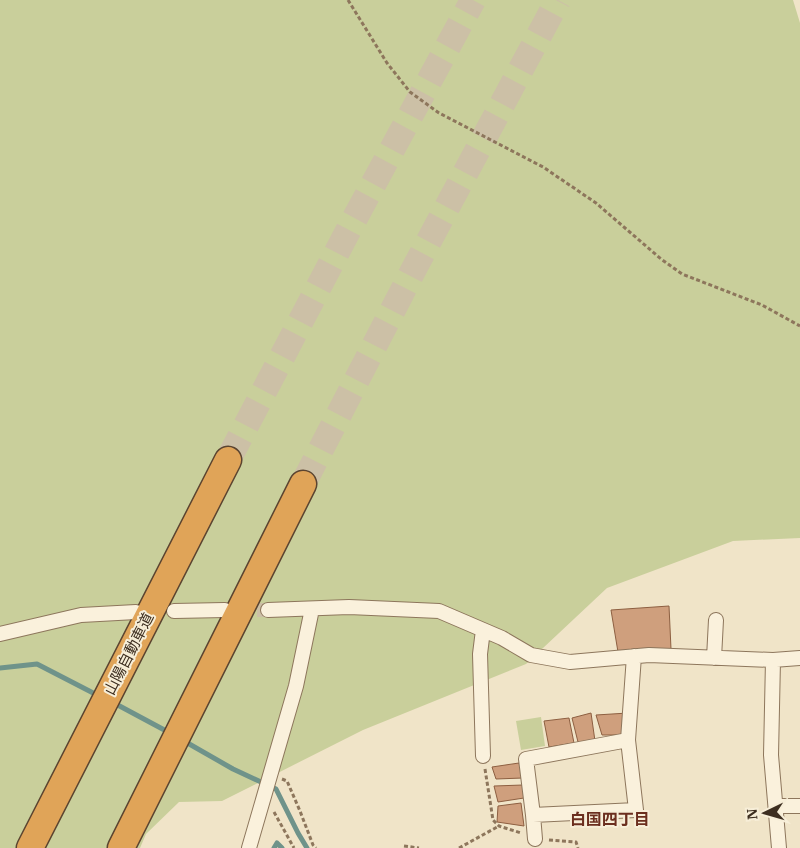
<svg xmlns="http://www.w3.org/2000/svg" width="800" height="848" viewBox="0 0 800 848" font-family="'IBM Plex Serif','Noto Sans JP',serif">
<rect width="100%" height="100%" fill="#f0e4c8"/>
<path fill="#c9cf9b" d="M0,0h793l7,23v515l-67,3 -126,47 -81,76 -163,66 -141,71 -43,1 -33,32 -6,14h-140z
M541,717l4,29 -24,4 -5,-29z"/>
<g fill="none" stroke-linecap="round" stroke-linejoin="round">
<path stroke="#6f938a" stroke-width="5" d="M0,668l37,-4 62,32
M114,703l56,30
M184,741l49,28 43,20 22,44 9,15
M274,848l3,-5 5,5"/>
</g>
<path fill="#cf9f7d" stroke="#8d5f41" d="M669,606l2,43 -53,3 -7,-42z
M591,713l4,28 -17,1 -6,-24z
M628,713l-2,22h-24l-6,-20z
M569,718l5,25 -25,4 -5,-26z
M519,763l4,15 -27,1 -4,-12z
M523,785l1,13 -26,4 -4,-16z
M521,803l3,23 -27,-4 1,-16z"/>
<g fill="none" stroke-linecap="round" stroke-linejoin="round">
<path stroke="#ccc0a6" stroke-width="14" stroke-dasharray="14 7" stroke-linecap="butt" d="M236,610h32"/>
<path stroke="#ccc0a6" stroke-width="26" stroke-dasharray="26 13" stroke-linecap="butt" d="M228,460l121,-231 124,-229
M303,484l113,-219 142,-265"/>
<g stroke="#8d765c" stroke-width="16">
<path id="minor" d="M268,610l81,-3 90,4 63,27 29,17 39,7 79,-7 124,5 27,-2
M174,611l51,-1
M483,630l-3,24 3,102
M0,634l81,-19 55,-3
M714,658l2,-38
M773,660l-2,95 8,93
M628,740l-102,19 7,56 103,-5 -8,-70 6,-84
M776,806h24
M533,815l2,24
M249,848l47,-162 16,-77"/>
</g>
<g stroke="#5b4430" stroke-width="29">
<path id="motorway" d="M30,848l198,-388
M121,848l182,-364"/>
</g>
<path stroke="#8d765c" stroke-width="3" stroke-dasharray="4 2.5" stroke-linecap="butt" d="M348,0l39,63 23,29 29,21 104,54 53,36 65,56 21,15 80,31 38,21
M485,769l8,51 6,6 22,7
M282,779l5,2 13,30 13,34 3,3
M274,812l20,36
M549,840l27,2 2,6
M404,846l15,2
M459,848l40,-22"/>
<use href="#minor" stroke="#faf1dc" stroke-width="14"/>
<use href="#motorway" stroke="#e0a458" stroke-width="26"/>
</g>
<g text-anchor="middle" stroke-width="4" stroke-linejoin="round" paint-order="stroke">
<g font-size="15" fill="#3d2e20" stroke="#f7eed8">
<text transform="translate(129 654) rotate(-63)" y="5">山陽自動車道</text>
</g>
<g font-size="16" font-weight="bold" fill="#6b2e1e" stroke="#f7eed8">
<text x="610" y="825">白国四丁目</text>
</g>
</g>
<g transform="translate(765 813) rotate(265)" stroke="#f7eed8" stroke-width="4" paint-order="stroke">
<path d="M0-4L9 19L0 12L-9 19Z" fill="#3d2e20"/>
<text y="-8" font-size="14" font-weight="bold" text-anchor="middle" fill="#3d2e20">N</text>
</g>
</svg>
